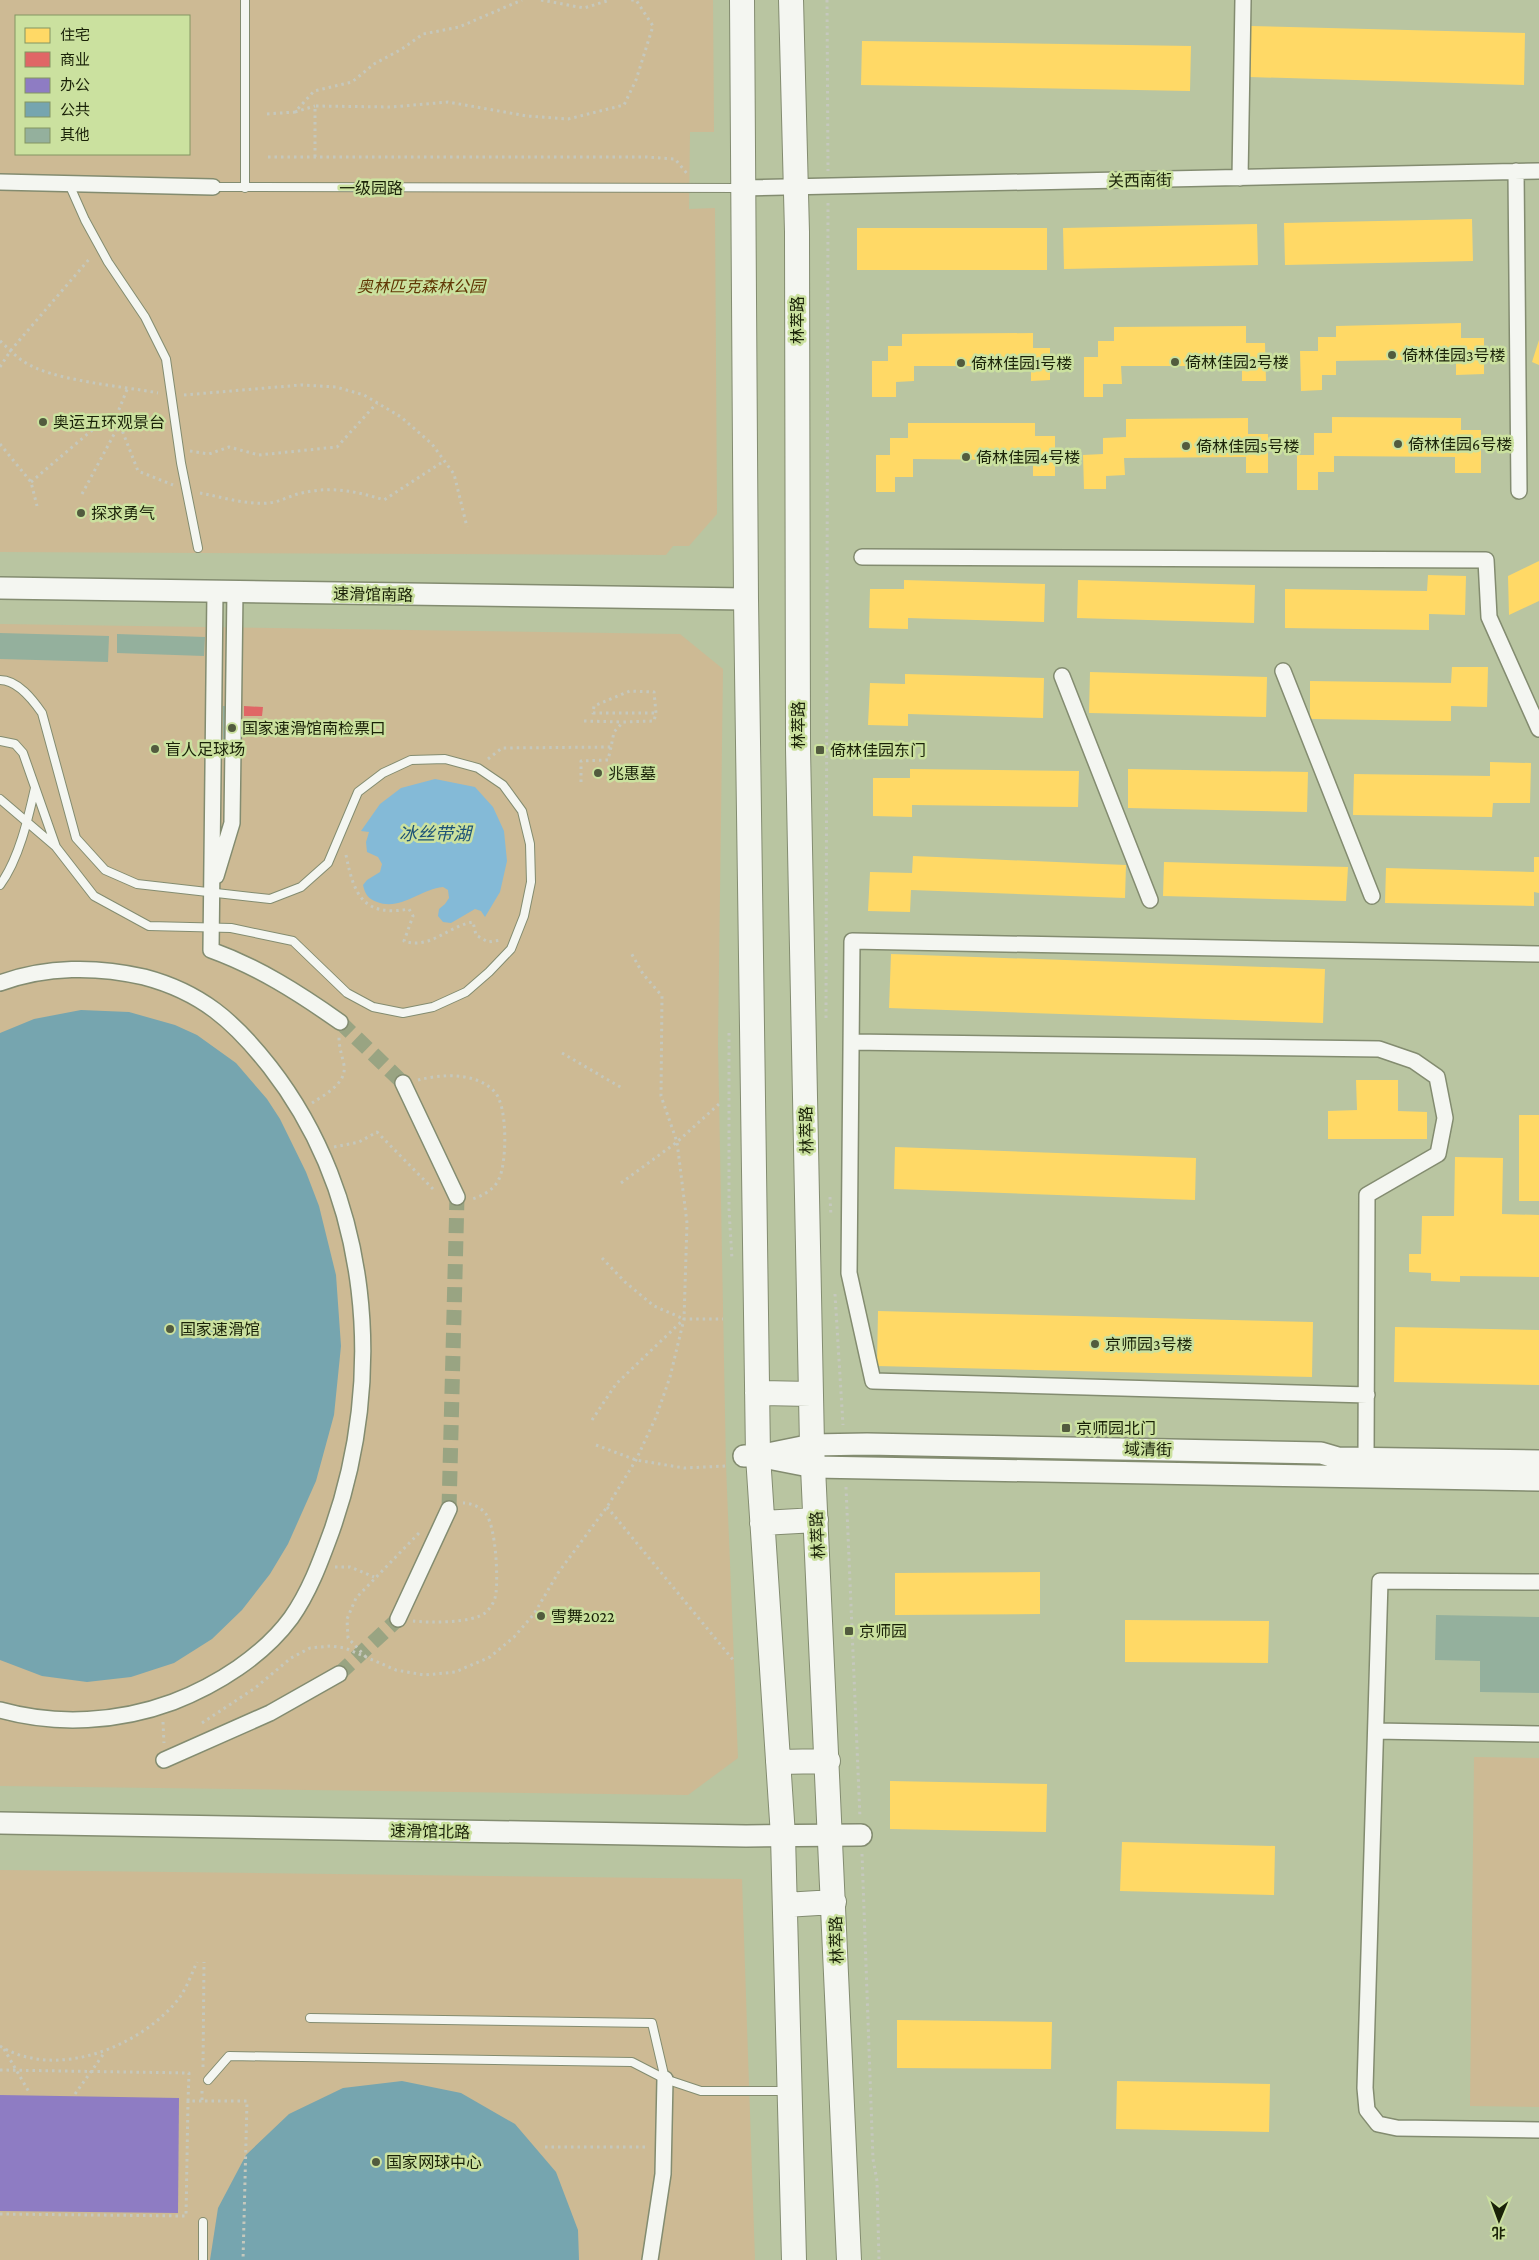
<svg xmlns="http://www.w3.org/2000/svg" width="1539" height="2260" viewBox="0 0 1539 2260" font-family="'Crimson Pro','Noto Sans SC',serif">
<rect width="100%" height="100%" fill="#b9c5a1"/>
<path fill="#cdba94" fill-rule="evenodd" d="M0,0h713l1,132h-24l-1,77 26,-1 2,306 -28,32h-16l-7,9 -666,-3zM16,16h173v138h-173z
M0,624l680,10 43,35 -5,375 8,422 12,292 -50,37 -688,-9z
M1474,1757l65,1v349l-69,-1z
M0,1870l742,9 13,381h-755z"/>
<path fill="#84bad7" d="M435,779l40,8 18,20 11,24 3,30 -7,31 -15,25 -4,-6 -6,-2 -24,14 -8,-1 -5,-6 1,-7 6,-5 4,-6 -1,-8 -5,-3c-23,2 -42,24 -66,15 -9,-3 -12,-8 -14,-17l4,-5 13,-8 2,-8 -4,-7 -11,-5 -1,-10 3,-10 -8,-1 19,-27 21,-16z"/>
<path fill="#ffd966" d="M1251,26l274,7 -1,52 -274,-8z
M862,41l329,5 -1,45 -329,-6z
M1472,219l1,42 -188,4 -1,-42z
M1257,224l1,41 -194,4 -1,-41z
M857,228h190v42h-190z
M1461,323v15h23v36l-28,1v-16l-120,2v14h-14v15l-21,1 -1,-40h18v-14h18v-11z
M1246,326v17h19l1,38h-24v-15h-121l1,18h-19v13h-19v-40h14v-16h16v-14z
M1033,333v15h17v32l-19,1v-15h-117v15l-18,1v15h-24v-36h16v-15h14v-12z
M1539,340v25l-7,-3z
M1332,417l129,1v12h20v43h-26v-16l-121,-1v16h-16v18h-21v-35h17v-22h18z
M1248,418v16h20v39h-22v-16l-122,1 1,17 -19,1v13h-22l-1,-34 20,-1v-16l23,-1v-18z
M908,423h127v13h20v40h-22v-16l-120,-1v18h-18v15h-19v-37h14v-17h18z
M1539,561v40l-30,14 -1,-39z
M1428,575l38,1 -1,39 -36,-1v16l-144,-2v-39l142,2z
M904,580l141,4 -1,38 -136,-4v11l-39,-1 1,-39h34z
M1078,580l177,5 -1,38 -177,-5z
M1452,667h36l-1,40 -36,-1v15l-141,-2v-38l141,2z
M1090,672l177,5 -1,40 -177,-4z
M905,674l139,4 -1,40 -135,-4v12l-40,-1 2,-42 35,1z
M1490,762l41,1 -1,40h-37l-1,14 -139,-2 1,-41 136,2z
M910,769l169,2 -1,36 -166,-2v12l-39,-1v-38h37z
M1128,769l180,3 -1,40 -179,-4z
M913,856l213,9 -1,33 -214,-8 -1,22 -42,-1 2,-39 42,1z
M1534,857h5v36l-5,-1v14l-149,-3 1,-35 148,4z
M1164,862l184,5 -2,34 -183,-5z
M891,954l434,15 -2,54 -434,-15z
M1356,1080h42v31l29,1v27h-99v-28l29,-1z
M1519,1115h20v86h-20z
M895,1147l301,11 -1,42 -301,-11z
M1455,1157l48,1 -1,56 37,1v62l-79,-1v6l-29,-1v-8l-22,-1v-18h12l1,-38h32z
M878,1311l435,11 -1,55 -435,-11z
M1395,1327l144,3v55l-145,-3z
M1040,1572v42l-145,1v-42z
M1125,1620l144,1 -1,42 -143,-1z
M890,1781l157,3 -1,48 -156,-3z
M1122,1842l153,4 -1,49 -154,-4z
M897,2020l155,2 -1,47 -154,-1z
M1117,2081l153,3 -1,48 -153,-3z"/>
<path fill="#e06666" d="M244,706l19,1 -1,9h-18z"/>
<path fill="#8e7cc3" d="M0,2095l179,3 -1,115 -178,-2z"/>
<path fill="#76a5af" d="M81,1010l48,2 46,13 22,10 39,28 31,36 13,20 26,53 13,34 17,69 5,71 -7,69 -18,66 -28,63 -18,30 -28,36 -30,29 -38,24 -43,14 -44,5 -45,-6 -42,-16v-627l34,-14z
M402,2081l59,12 54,31 41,48 22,58 1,30h-369l8,-52 28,-53 43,-41 54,-26z"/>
<path fill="#94b09d" d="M0,633l109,3 -1,26 -108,-3z
M117,634l88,3 -1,19 -87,-3z
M223,706l19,1 -1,43h-18z
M1436,1615l103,2v76l-59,-1v-31l-45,-1z"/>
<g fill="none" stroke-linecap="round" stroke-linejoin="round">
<path stroke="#99a482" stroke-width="15" stroke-dasharray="15 8" stroke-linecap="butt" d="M340,1022l63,61
M449,1509l8,-312
M339,1674l59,-55"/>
<g stroke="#838c70" stroke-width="10">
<path id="lane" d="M245,0v188
M69,184l16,36 23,42 37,55 21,42 15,104 17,85
M213,187l528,1
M0,680c18,0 33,20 42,33l34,125 29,32 32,14 133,15 31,-12 27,-24 30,-71 25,-19 28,-13 34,-1 33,9 25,17 19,26 8,33 1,38 -7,34 -13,33 -22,23 -23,20 -33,15 -30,6 -30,-6 -26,-14 -54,-52 -62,-13 -82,-2 -55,-30 -38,-49 -33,-94 -8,-9 -15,-3
M0,799l55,47
M0,885c19,-26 28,-66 35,-97
M310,2018l342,5 13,56
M208,2080l21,-24 403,6 33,17 36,12h86
M203,2260v-38"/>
</g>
<g stroke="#838c70" stroke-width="18">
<path id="street" d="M1516,171l3,320
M1240,178l3,-178
M0,182l213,5
M742,188l797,-17
M862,557l624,3 3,57 50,112
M215,591l-4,359c47,17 88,43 129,72
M1283,671l89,225
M1062,676l88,224
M216,876l16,-53 3,-232
M0,983c46,-17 97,-17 144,-6 57,15 90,44 126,90 101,130 116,310 62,463 -11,30 -22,61 -41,88 -28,38 -74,67 -118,84 -54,20 -116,24 -173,8
M851,1042l528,7 35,12 23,16 8,41 -7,36 -71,41 -1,264
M403,1083l54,114
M1367,1395l-494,-14 -24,-108 3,-332 687,13
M1539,1582l-159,-1 -15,507 2,22 11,14 19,4 142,2
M398,1619l51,-110
M1376,1731l163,3
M164,1760l106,-47 69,-39
M650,2260l13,-86 2,-95"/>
</g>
<g stroke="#838c70" stroke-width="24">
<path id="secondary" d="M0,588l746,11
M744,1456h14l54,-11 55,-1 454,9 17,5 201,3
M768,1458l46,9 725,13
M0,1823l746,13 115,-1"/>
</g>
<g stroke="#838c70" stroke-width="26">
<path id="primary" d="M742,0l4,599 12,857 25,380 11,424
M791,0l6,232 1,517 14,696 37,815
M757,1393l54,1
M762,1523l54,-3
M778,1762l50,-1
M785,1905l49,-3"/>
</g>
<path stroke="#c5c8bd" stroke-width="3" stroke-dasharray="2.5 4" stroke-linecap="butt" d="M541,0l43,8 26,-8
M827,0l1,171
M295,112l20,-6
M267,114l28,-2 19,-21 38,-9 22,-18 28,-15 21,-15 36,-7 63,-27
M268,157h378l29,2 14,17
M315,157v-51l77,1 56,-5 79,14 41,3 56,-14 12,-25 17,-54 -17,-26h-7
M0,341c8,7 15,15 23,20 28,20 100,25 135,32
M0,367l11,-17 80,-93
M184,395l117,-10 35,2 28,8 37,22 31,27 22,30 13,53
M114,422l14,-35
M0,444l31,38 6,24
M190,451l19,3 20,-7 30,8 78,-8 40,-44
M31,482l60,-51 23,-9 6,3 18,46 35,14
M200,493c22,4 46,12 69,10 11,-1 22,-8 33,-10 29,-7 54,-2 82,7l60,-39
M82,494l37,-69
M584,721l39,1
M488,759l14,-11 109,-1 3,-15 9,-10 31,-1 2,-8 -2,-21 -24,-1 -36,15 -1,7h63
M581,782v-21l27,-1 3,-13
M346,855c8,41 18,62 63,54l4,7 -9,25c26,9 44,-15 69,-19l3,13 12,7 13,-2
M826,1018l2,-816
M729,1033v176l3,50
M562,1053l60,35
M418,1080c24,-6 57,-8 76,11 14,14 13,71 5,88 -5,11 -17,17 -27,20
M312,1103c14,-9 35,-20 32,-38 -2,-10 -5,-17 -5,-28
M334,1147l25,-5 18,-10 58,59
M621,1183l56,-41 42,-38
M830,1197l1,19
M602,1258l23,24 29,24 30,13
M835,1294l8,131
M592,1420l24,-36 68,-65h39
M596,1445l40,15 48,8 42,-2
M846,1487l14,331
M607,1507l127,154
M335,1567h15l24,10
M413,1621c17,2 59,2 72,-8 6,-5 10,-12 11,-20 2,-17 0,-65 -10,-79 -5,-7 -15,-11 -23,-11
M366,1657l-18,-19 -1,-19 9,-21 63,-65
M163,1722l1,21
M202,1723l53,-35 36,-30 19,-10 21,-2 14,2 51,22 28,5 31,-3 35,-15 24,-20 20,-23 24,-41 49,-66 29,-47 20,-43 14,-40 14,-58 3,-96 -10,-81 -16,-46 1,-100 -19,-22 -13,-23
M862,1854l11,305 4,22 2,79
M0,2046c57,35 143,0 180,-49 7,-10 12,-24 17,-35
M4,2049l25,43
M203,2067l1,-105
M0,2070l189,3 -1,28
M202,2091v10h45l-4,159
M75,2094l30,-42
M545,2147h103
M0,2214l186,2 2,-115h14"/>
<use href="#lane" stroke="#f4f6f1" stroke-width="8"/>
<use href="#street" stroke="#f4f6f1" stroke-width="15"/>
<use href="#secondary" stroke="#f4f6f1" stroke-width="21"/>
<use href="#primary" stroke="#f4f6f1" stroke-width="24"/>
</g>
<g fill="#525b3e" stroke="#cbe19f" stroke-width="2">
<circle cx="1392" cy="355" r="5"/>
<circle cx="1175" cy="362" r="5"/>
<circle cx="961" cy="363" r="5"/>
<circle cx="43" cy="422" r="5"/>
<circle cx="1398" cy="444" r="5"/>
<circle cx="1186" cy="446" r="5"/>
<circle cx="966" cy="457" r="5"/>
<circle cx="81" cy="513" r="5"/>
<circle cx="232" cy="728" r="5"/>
<circle cx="155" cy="749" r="5"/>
<rect x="815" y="745" width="10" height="10" rx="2.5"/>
<circle cx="598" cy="773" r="5"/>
<circle cx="170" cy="1329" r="5"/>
<circle cx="1095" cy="1344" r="5"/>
<rect x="1061" y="1423" width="10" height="10" rx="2.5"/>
<circle cx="541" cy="1616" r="5"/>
<rect x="844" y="1626" width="10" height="10" rx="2.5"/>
<circle cx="376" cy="2162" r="5"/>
</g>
<g text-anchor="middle" stroke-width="5" stroke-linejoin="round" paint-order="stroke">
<g font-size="16" fill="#1a2208" stroke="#cbe19f">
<text transform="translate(1140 180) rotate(-1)" y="6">关西南街</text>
<text x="371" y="194">一级园路</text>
<text transform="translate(797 320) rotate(-90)" y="6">林萃路</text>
<text transform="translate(373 594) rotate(1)" y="6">速滑馆南路</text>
<text transform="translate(798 725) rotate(-90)" y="6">林萃路</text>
<text transform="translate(806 1130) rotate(-91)" y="6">林萃路</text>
<text transform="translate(1148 1449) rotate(1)" y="6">域清街</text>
<text transform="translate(817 1535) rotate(-93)" y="6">林萃路</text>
<text transform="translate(430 1831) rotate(1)" y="6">速滑馆北路</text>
<text transform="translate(836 1940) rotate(-92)" y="6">林萃路</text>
</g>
<g font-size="16" font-style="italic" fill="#613705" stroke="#cbe19f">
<text x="421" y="292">奥林匹克森林公园</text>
</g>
<g font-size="16" fill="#1a2208" stroke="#cbe19f" text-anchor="start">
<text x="1402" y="361">倚林佳园3号楼</text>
<text x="1185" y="368">倚林佳园2号楼</text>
<text x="971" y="369">倚林佳园1号楼</text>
<text x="53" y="428">奥运五环观景台</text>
<text x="1408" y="450">倚林佳园6号楼</text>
<text x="1196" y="452">倚林佳园5号楼</text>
<text x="976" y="463">倚林佳园4号楼</text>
<text x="91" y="519">探求勇气</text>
<text x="242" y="734">国家速滑馆南检票口</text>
<text x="165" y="755">盲人足球场</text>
<text x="830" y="756">倚林佳园东门</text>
<text x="608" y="779">兆惠墓</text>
<text x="180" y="1335">国家速滑馆</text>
<text x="1105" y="1350">京师园3号楼</text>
<text x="1076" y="1434">京师园北门</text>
<text x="551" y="1622">雪舞2022</text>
<text x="859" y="1637">京师园</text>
<text x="386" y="2168">国家网球中心</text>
</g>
<g font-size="18" font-style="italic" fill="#1c5176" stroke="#cbe19f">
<text x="435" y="840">冰丝带湖</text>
</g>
</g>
<rect x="15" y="15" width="175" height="140" fill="#cbe19f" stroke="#849563"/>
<rect x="25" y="28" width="25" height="15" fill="#ffd966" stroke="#849563"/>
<text x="60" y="40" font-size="15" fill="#1a2208">住宅</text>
<rect x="25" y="52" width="25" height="15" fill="#e06666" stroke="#849563"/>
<text x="60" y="65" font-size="15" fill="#1a2208">商业</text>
<rect x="25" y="78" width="25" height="15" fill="#8e7cc3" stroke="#849563"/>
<text x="60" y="90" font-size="15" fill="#1a2208">办公</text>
<rect x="25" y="102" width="25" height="15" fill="#76a5af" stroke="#849563"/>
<text x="60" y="115" font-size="15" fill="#1a2208">公共</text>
<rect x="25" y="128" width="25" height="15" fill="#94b09d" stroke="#849563"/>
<text x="60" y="140" font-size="15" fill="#1a2208">其他</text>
<g transform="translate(1499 2220) rotate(181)" stroke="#cbe19f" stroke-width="4" paint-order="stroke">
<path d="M0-4L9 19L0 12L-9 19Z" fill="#1a2208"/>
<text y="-8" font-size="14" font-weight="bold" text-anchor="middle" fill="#1a2208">北</text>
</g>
</svg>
